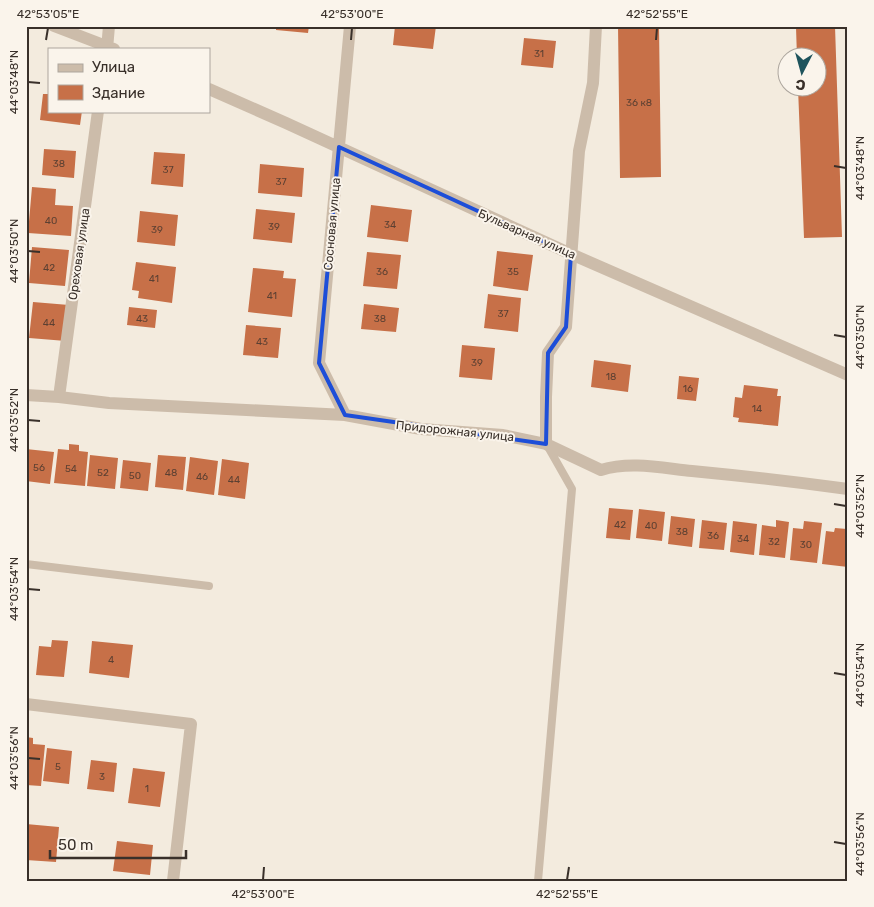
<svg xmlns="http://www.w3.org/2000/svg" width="874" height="907" viewBox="0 0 874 907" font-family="Rubik,sans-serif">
<rect width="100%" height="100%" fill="#f3ebde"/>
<path fill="#c77048" d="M276,26h33l-1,7 -32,-3z
M395,26h41l-3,23 -40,-4z
M618,26h41l2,151 -41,1z
M835,26l7,211 -38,1 -6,-150h18v-30h-19l-1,-31z
M524,38l32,3 -3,27 -32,-3z
M43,94h6v17h33l-2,14 -40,-5z
M44,149l32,2 -2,27 -32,-3z
M154,152l31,2 -2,33 -32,-3z
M260,164l44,4 -2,29 -44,-4z
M32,187l24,2 -1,16 18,1 -2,30 -43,-3z
M371,205l41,5 -4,32 -41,-5z
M256,209l39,4 -3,30 -39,-4z
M140,211l38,4 -3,31 -38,-4z
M32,247l37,3 -4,36 -36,-3z
M497,251l36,4 -5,36 -35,-5z
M367,252l34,3 -4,34 -34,-3z
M136,262l40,5 -4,36 -34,-5 1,-7 -7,-1z
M253,268l31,3 -1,7 13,1 -4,38 -44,-5z
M488,294l33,4 -3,34 -34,-4z
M33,302l36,3 -3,36 -37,-3z
M364,304l35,4 -3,24 -35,-3z
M129,307l28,3 -2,18 -28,-3z
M246,325l35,3 -3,30 -35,-3z
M462,345l33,3 -3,32 -33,-3z
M594,360l37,5 -3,27 -37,-5z
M679,376l20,2 -3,23 -19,-2z
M744,385l34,4 -1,7h4l-3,30 -40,-4 1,-4 -6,-1 2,-20 7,1z
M69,444l10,1v6l9,1 -3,34 -31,-3 4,-34 11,1z
M26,449l28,3 -4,32 -24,-3z
M90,455l28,3 -3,31 -28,-3z
M158,455l28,2 -3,33 -28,-3z
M190,457l28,4 -4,34 -28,-4z
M222,459l27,4 -4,36 -27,-4z
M123,460l28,3 -3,28 -28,-3z
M609,508l24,2 -3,30 -24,-2z
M639,509l26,3 -3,29 -26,-3z
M671,516l24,3 -3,28 -24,-3z
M702,520l25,3 -3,27 -25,-2z
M776,520l13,2 -4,36 -26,-3 3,-30 14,2z
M733,521l24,3 -3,31 -24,-3z
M804,521l18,2 -5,40 -27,-3 3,-32 10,1z
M835,528l12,1 1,38 -26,-3 4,-33 8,1z
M52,640l16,1 -4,36 -28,-2 3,-29 12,1z
M92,641l41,4 -4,33 -40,-5z
M26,737l7,1v6l12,1 -4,41 -15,-1z
M47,748l25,3 -3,33 -26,-3z
M91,760l26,3 -3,29 -27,-3z
M133,768l32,4 -5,35 -32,-4z
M26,824l33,3 -3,35 -30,-2z
M117,841l36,4 -3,30 -37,-4z"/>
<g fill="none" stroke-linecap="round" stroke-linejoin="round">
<path stroke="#ccbcaa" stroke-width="8" d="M26,564l183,22
M538,881l34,-392 -25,-44"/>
<path stroke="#ccbcaa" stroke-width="12" d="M54,26l60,23
M107,49l2,-23
M209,89l77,34 285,131 277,121
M26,395l33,2 50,6 236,12 76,14 82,6 43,9 55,26c29,-9 61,-2 91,1 52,5 104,11 156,18
M59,397l39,-286
M345,415l-26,-52 31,-337
M546,444v-47l2,-44 18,-26 13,-176 14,-68 3,-57
M26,704l165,20 -18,157"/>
</g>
<path fill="none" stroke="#1d4ed8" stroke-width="4" stroke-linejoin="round" d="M339,147l232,107 -5,73 -18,26 -2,91 -201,-29 -26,-52z"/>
<path fill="none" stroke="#39302a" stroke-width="2" d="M46,40l2,-12M351,40l1,-12M656,40l1,-12M28,82l12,1M834,166l12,2M28,251l12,1M834,335l12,2M28,420l12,1M834,504l12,2M28,589l12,1M834,673l12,2M28,758l12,1M834,842l12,2M263,880l1,-13M567,880l2,-13"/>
<g text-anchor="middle" stroke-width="4" stroke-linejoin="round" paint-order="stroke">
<g font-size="10" fill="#5c4032">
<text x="539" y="57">31</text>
<text x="639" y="106">36 к8</text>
<text x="59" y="167">38</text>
<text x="168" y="173">37</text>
<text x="281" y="185">37</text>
<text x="51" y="224">40</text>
<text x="390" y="228">34</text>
<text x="274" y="230">39</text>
<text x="157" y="233">39</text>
<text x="49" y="271">42</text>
<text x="382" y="275">36</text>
<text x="513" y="275">35</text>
<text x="154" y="282">41</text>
<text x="272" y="299">41</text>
<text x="503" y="317">37</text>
<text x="142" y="322">43</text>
<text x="380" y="322">38</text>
<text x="49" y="326">44</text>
<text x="262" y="345">43</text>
<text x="477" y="366">39</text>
<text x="611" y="380">18</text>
<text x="688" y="392">16</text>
<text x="757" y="412">14</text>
<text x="39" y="471">56</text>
<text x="71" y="472">54</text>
<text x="103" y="476">52</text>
<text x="171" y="476">48</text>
<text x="135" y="479">50</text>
<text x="202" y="480">46</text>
<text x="234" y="483">44</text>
<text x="620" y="528">42</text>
<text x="651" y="529">40</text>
<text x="682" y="535">38</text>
<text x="713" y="539">36</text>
<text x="743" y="542">34</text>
<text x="774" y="545">32</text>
<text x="806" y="548">30</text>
<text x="111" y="663">4</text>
<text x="58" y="770">5</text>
<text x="102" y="780">3</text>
<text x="147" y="792">1</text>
</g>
<g font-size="12" fill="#39302a" stroke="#faf4eb">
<text transform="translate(332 224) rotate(-85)" y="4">Сосновая улица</text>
<text transform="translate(527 234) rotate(24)" y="4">Бульварная улица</text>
<text transform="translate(79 254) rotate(-82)" y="4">Ореховая улица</text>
<text transform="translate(455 431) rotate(6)" y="4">Придорожная улица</text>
</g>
</g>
<rect width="874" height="907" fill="none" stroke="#faf4eb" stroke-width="55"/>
<rect x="48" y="48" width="162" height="65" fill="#faf4eb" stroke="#ada69e"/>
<rect x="58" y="64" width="25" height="8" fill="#ccbcaa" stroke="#ada69e"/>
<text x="92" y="72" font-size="15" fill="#39302a">Улица</text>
<rect x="58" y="85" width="25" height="15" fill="#c77048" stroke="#ada69e"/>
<text x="92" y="98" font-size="15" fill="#39302a">Здание</text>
<g transform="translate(802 72) rotate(186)"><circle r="24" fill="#faf4eb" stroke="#ada69e"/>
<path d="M0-4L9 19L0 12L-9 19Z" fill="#1e535c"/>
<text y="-8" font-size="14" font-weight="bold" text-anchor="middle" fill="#39302a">С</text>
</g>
<path d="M50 850v8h136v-8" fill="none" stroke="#39302a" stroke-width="2.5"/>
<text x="58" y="850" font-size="15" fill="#39302a" stroke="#faf4eb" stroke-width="4" paint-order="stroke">50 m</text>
<rect x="28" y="28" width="818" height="852" fill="none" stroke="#39302a" stroke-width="2"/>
<g font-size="12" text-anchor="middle" fill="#39302a">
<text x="48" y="18">42°53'05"E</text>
<text x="352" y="18">42°53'00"E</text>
<text x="657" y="18">42°52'55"E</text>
<text transform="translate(14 82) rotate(-90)" y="4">44°03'48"N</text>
<text transform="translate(860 168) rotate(-90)" y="4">44°03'48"N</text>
<text transform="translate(14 251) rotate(-90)" y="4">44°03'50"N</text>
<text transform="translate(860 337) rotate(-90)" y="4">44°03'50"N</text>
<text transform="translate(14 420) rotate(-90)" y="4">44°03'52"N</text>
<text transform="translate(860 506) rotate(-90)" y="4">44°03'52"N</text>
<text transform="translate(14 589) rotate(-90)" y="4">44°03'54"N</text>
<text transform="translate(860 675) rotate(-90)" y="4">44°03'54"N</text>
<text transform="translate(14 758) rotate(-90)" y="4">44°03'56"N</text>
<text transform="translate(860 844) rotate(-90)" y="4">44°03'56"N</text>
<text x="263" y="898">42°53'00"E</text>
<text x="567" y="898">42°52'55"E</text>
</g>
</svg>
